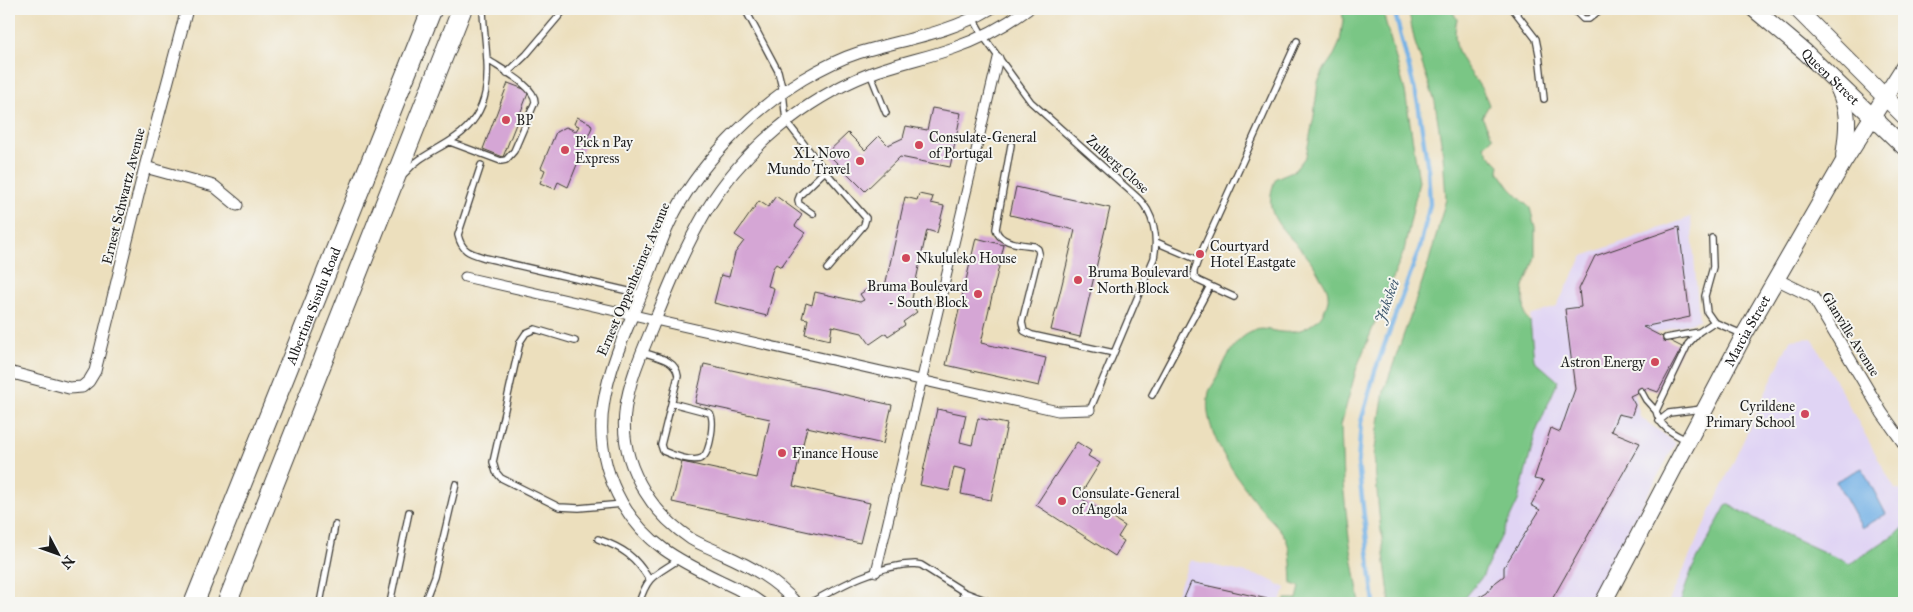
<svg xmlns="http://www.w3.org/2000/svg" width="1913" height="612" viewBox="0 0 1913 612" font-family="'IM FELL Great Primer',serif">
<rect width="100%" height="100%" fill="#f6f6f2"/>
<filter id="ink" filterUnits="userSpaceOnUse"><feTurbulence type="fractalNoise" baseFrequency=".02" numOctaves="2"/><feDisplacementMap in="SourceGraphic" scale="10" xChannelSelector="R" yChannelSelector="G"/><feConvolveMatrix kernelMatrix="1 2 1 2 8 2 1 2 1" color-interpolation-filters="sRGB"/></filter>
<filter id="wash" filterUnits="userSpaceOnUse"><feTurbulence type="fractalNoise" baseFrequency=".0096" numOctaves="4" result="noise"/><feDisplacementMap in="SourceGraphic" scale="20" xChannelSelector="R" yChannelSelector="G"/><feGaussianBlur stdDeviation="1.12" result="paint"/><feColorMatrix in="noise" values="0 0 0 0 0 0 0 0 0 0 0 0 0 0 0 0 0 1.4 0 .05"/><feComposite in="paint" operator="in"/></filter>
<g filter="url(#wash)">
<rect width="100%" height="100%" fill="#ecdfbd"/>
<path fill="#e0d4f4" d="M1691,217l8,103 -75,23 16,74 36,26 -88,160h-127l21,-26 36,-76 18,-69 22,-51 -24,-21 -4,-44 26,-9 27,-51z
M1812,338l83,151 9,3v111h-236l122,-263z
M1190,560l74,17 22,11 -7,15h-106z"/>
<path fill="#7ac685" stroke="#4b7150" d="M1342,9h40l23,82 14,90 -15,70 -47,116 -16,58 2,58 6,55 11,65h-76l1,-4h12l3,-12 -8,-3c-1,-15 0,-31 -6,-45 -6,-12 -16,-19 -24,-29 -22,-28 -63,-80 -53,-118 1,-4 5,-8 7,-13 10,-18 15,-37 35,-47 11,-6 19,-1 30,0 15,2 31,-5 40,-16 4,-6 8,-14 7,-21 0,-6 -4,-12 -7,-17 -4,-8 -9,-16 -15,-23 -21,-25 -47,-39 -30,-77l19,-8 11,-14 8,-40 4,-34 7,-14 9,-13 6,-13 3,-22z
M1408,9h43l6,10c-10,40 21,53 32,86l-7,12 11,21 -9,8 5,9 10,10 -1,6 12,17 20,20 5,19v30l-12,33 2,26 5,5 4,39 24,21 -22,51 -18,69 -36,76 -21,26h-71l-11,-89 -5,-59 10,-64 44,-126 18,-66 -3,-44 -8,-53 -20,-59z
M1727,504l60,31 63,29 54,-36v75h-224l12,-34z"/>
<path fill="#73b1e6" stroke="#486681" d="M1862,468l24,46 -24,14 -26,-47z"/>
<g fill="none" stroke-linecap="round" stroke-linejoin="round">
<path stroke="#73b1e6" stroke-width="4.5" d="M1374,603l-16,-140 3,-41 14,-51 45,-124 10,-43 -2,-35 -10,-66 -24,-94"/>
</g>
<g id="blocks">
<path fill="#d5a6d5" d="M508,83l21,8 -26,66 -20,-8z
M932,108l29,5 -11,54 -50,-10 -35,34 -38,-38 21,-20 17,17 14,-14 9,9 15,-7 3,-12 21,4z
M577,117l13,6 2,4 -24,60 -10,-5 -3,7 -15,-6 5,-13 -4,-2 15,-36 10,-5 10,4 3,-5 -5,-2z
M1016,187l94,21 -30,129 -29,-7 24,-100 -65,-15z
M919,194l14,3 -2,6 13,3 -7,27 -10,-3 -16,73 6,9 -14,10 2,3 -17,11 -2,-3 -16,11 -8,-11 -30,-7 -2,14 -25,-6 3,-15 -6,-1 4,-15 6,2 3,-13 45,10 4,-2 -4,-6 17,-11 4,6 4,-3 20,-89 12,3z
M776,196l26,19 -7,11 10,7 -24,34 -5,-3 -3,4 -5,18 6,2 -7,28 -53,-13 7,-28 8,2 6,-24 9,-12 -9,-6 24,-34 9,6z
M1679,227l11,90 -47,10 39,20 -24,45 -11,-4 -17,8 5,9 -4,12 -13,-3 -7,17 29,12 -90,160h-82l19,-11 5,-7 12,-9v-9l36,-57 -9,-5 13,-24 -10,-2 17,-51 9,4 15,-43 -10,-80 16,-2 -2,-18 16,-33z
M976,238l28,7 -23,98 65,15 -7,28 -93,-21z
M704,364l188,41 -9,39 -76,-17 -14,59 77,17 -10,40 -188,-41 10,-40 75,16 13,-59 -75,-16z
M937,409l29,6 -6,27 12,3 6,-27 29,6 -16,76 -30,-6 5,-24 -12,-3 -5,24 -29,-6z
M1077,442l14,9 -3,5 12,7 -21,34 46,29 -7,11 6,4 -9,15 -79,-51z
M1191,582l81,18 -1,3h-89z"/>
</g>
</g>
<g filter="url(#ink)">
<use href="#blocks" fill-opacity="0" stroke="#3b3934" stroke-width="1"/>
<g fill="none" stroke-linecap="round" stroke-linejoin="round">
<g stroke="#3b3934" stroke-width="8">
<path id="service" d="M745,9l33,62 5,21 3,29 39,50 41,47 -2,7 -37,44
M968,9l15,27 48,66 107,96c16,15 20,39 16,60l-64,152
M1513,9l23,30 3,15 5,45
M1573,9l10,10h6l12,-10
M507,73l19,-18 39,-46
M870,73l16,40
M450,142l51,19 5,-1 8,-9 21,-49c0,-16 -34,-33 -47,-42
M1011,145l-15,84c3,15 26,15 38,17l4,3 1,4 -17,69 2,9 8,4 82,18
M481,165l-23,70c4,17 12,18 28,23l155,36
M406,172c13,-16 34,-23 50,-35 46,-33 28,-82 27,-128
M813,214l-14,-10 -1,-4 2,-5 25,-24
M1712,238l1,29 -8,29 2,16 7,10 28,12
M1156,242l42,18 99,-219
M1198,260l-4,11v6l5,4 35,16
M1666,338l33,-6
M575,341l-40,-12 -9,4 -6,9 -27,120 3,10 5,6 58,29 20,1 44,-4
M642,352c14,5 34,7 36,24l-17,69 2,6c9,4 30,12 39,7 8,-5 13,-37 8,-45l-38,-10
M1641,391l5,9 10,11
M1152,395l58,-109
M1659,421l10,-8 33,-4
M1688,441c-15,-8 -28,-13 -32,-30l32,-67 11,-12 15,-10
M598,539c25,9 37,17 51,40
M320,603l15,-78
M390,603l19,-91
M424,603l10,-26 22,-93
M639,603c9,-28 15,-27 39,-43
M810,603c32,-18 68,-38 105,-39l6,1 43,27 29,11
M960,603l4,-11"/>
</g>
<g stroke="#3b3934" stroke-width="11">
<path id="pedestrian" d="M465,277l593,134 32,-1
M876,572l122,-514"/>
</g>
<g stroke="#3b3934" stroke-width="13">
<path id="minor" d="M145,167l69,19 23,19
M1776,279l37,18 69,116 22,31
M9,372l60,16 13,-1 7,-6 6,-10 50,-204 42,-158
M761,603c-13,-10 -27,-16 -42,-23 -41,-20 -73,-36 -97,-77 -42,-74 -11,-137 19,-208 10,-24 18,-50 29,-73 26,-55 82,-112 133,-143 17,-10 36,-20 55,-26 46,-14 90,-19 132,-44
M796,603c-20,-23 -46,-37 -73,-49 -10,-5 -22,-9 -32,-15 -19,-13 -34,-27 -46,-47 -37,-59 -18,-105 7,-164 16,-40 32,-79 54,-117 37,-61 97,-111 163,-137 28,-11 57,-16 85,-26 27,-9 52,-23 74,-39"/>
</g>
<g stroke="#3b3934" stroke-width="18">
<g id="secondary">
<path id="s1" d="M1754,9l51,43 99,95"/>
<path d="M1797,9l107,107"/>
<path d="M1838,87c12,26 10,41 6,69"/>
<path id="s2" d="M1603,603l141,-268 99,-172 61,-96"/>
</g>
</g>
<g stroke="#3b3934" stroke-width="21">
<g id="primary">
<path id="s3" d="M194,603l238,-594"/>
<path d="M227,603l235,-594"/>
</g>
</g>
<use href="#service" stroke="#fff" stroke-width="5.5"/>
<use href="#pedestrian" stroke="#fff" stroke-width="9"/>
<use href="#minor" stroke="#fff" stroke-width="11"/>
<use href="#secondary" stroke="#fff" stroke-width="16"/>
<use href="#primary" stroke="#fff" stroke-width="19"/>
</g>
</g>
<g fill="#d1495b" stroke="#f6f6f2" stroke-width="2">
<circle cx="506" cy="120" r="5"/>
<circle cx="919" cy="145" r="5"/>
<circle cx="565" cy="150" r="5"/>
<circle cx="860" cy="161" r="5"/>
<circle cx="1200" cy="254" r="5"/>
<circle cx="906" cy="258" r="5"/>
<circle cx="1078" cy="280" r="5"/>
<circle cx="978" cy="294" r="5"/>
<circle cx="1655" cy="362" r="5"/>
<circle cx="1805" cy="414" r="5"/>
<circle cx="782" cy="453" r="5"/>
<circle cx="1062" cy="501" r="5"/>
</g>
<g text-anchor="middle" stroke-width="4" stroke-linejoin="round" paint-order="stroke">
<g font-size="14" fill="#1c1c1c" stroke="#f6f6f2">
<text dy="5" stroke="none"><textPath href="#s1" startOffset="102">Queen Street</textPath></text>
<text transform="translate(1118 164) rotate(42)" y="5">Zulberg Close</text>
<text transform="translate(123 196) rotate(-76)" y="5">Ernest Schwartz Avenue</text>
<text transform="translate(633 279) rotate(-67)" y="5">Ernest Oppenheimer Avenue</text>
<text dy="5" stroke="none"><textPath href="#s3" startOffset="320">Albertina Sisulu Road</textPath></text>
<text dy="5" stroke="none"><textPath href="#s2" startOffset="308">Marcia Street</textPath></text>
<text transform="translate(1851 334) rotate(58)" y="5">Glanville Avenue</text>
</g>
<g font-size="14" fill="#1c1c1c" stroke="#f6f6f2" text-anchor="start">
<text x="516" y="125">BP</text>
<text x="929" y="142">Consulate-General<tspan x="929" dy="16">of Portugal</tspan></text>
<text x="575" y="147">Pick n Pay<tspan x="575" dy="16">Express</tspan></text>
<text x="850" y="158" text-anchor="end">XL Novo<tspan x="850" dy="16">Mundo Travel</tspan></text>
<text x="1210" y="251">Courtyard<tspan x="1210" dy="16">Hotel Eastgate</tspan></text>
<text x="916" y="263">Nkululeko House</text>
<text x="1088" y="277">Bruma Boulevard<tspan x="1088" dy="16">- North Block</tspan></text>
<text x="968" y="291" text-anchor="end">Bruma Boulevard<tspan x="968" dy="16">- South Block</tspan></text>
<text x="1645" y="367" text-anchor="end">Astron Energy</text>
<text x="1795" y="411" text-anchor="end">Cyrildene<tspan x="1795" dy="16">Primary School</tspan></text>
<text x="792" y="458">Finance House</text>
<text x="1072" y="498">Consulate-General<tspan x="1072" dy="16">of Angola</tspan></text>
</g>
<g font-size="15" font-style="italic" fill="#3f586d" stroke="#f6f6f2">
<text transform="translate(1387 301) rotate(-70)" y="5">Jukskei</text>
</g>
</g>
<rect width="1913" height="612" fill="none" stroke="#f6f6f2" stroke-width="30"/>
<g transform="translate(58 554) rotate(131)" stroke="#f6f6f2" stroke-width="4" paint-order="stroke">
<path d="M0-4L9 19L0 12L-9 19Z" fill="#1c1c1c"/>
<text y="-8" font-size="14" font-weight="bold" text-anchor="middle" fill="#1c1c1c">N</text>
</g>
</svg>
